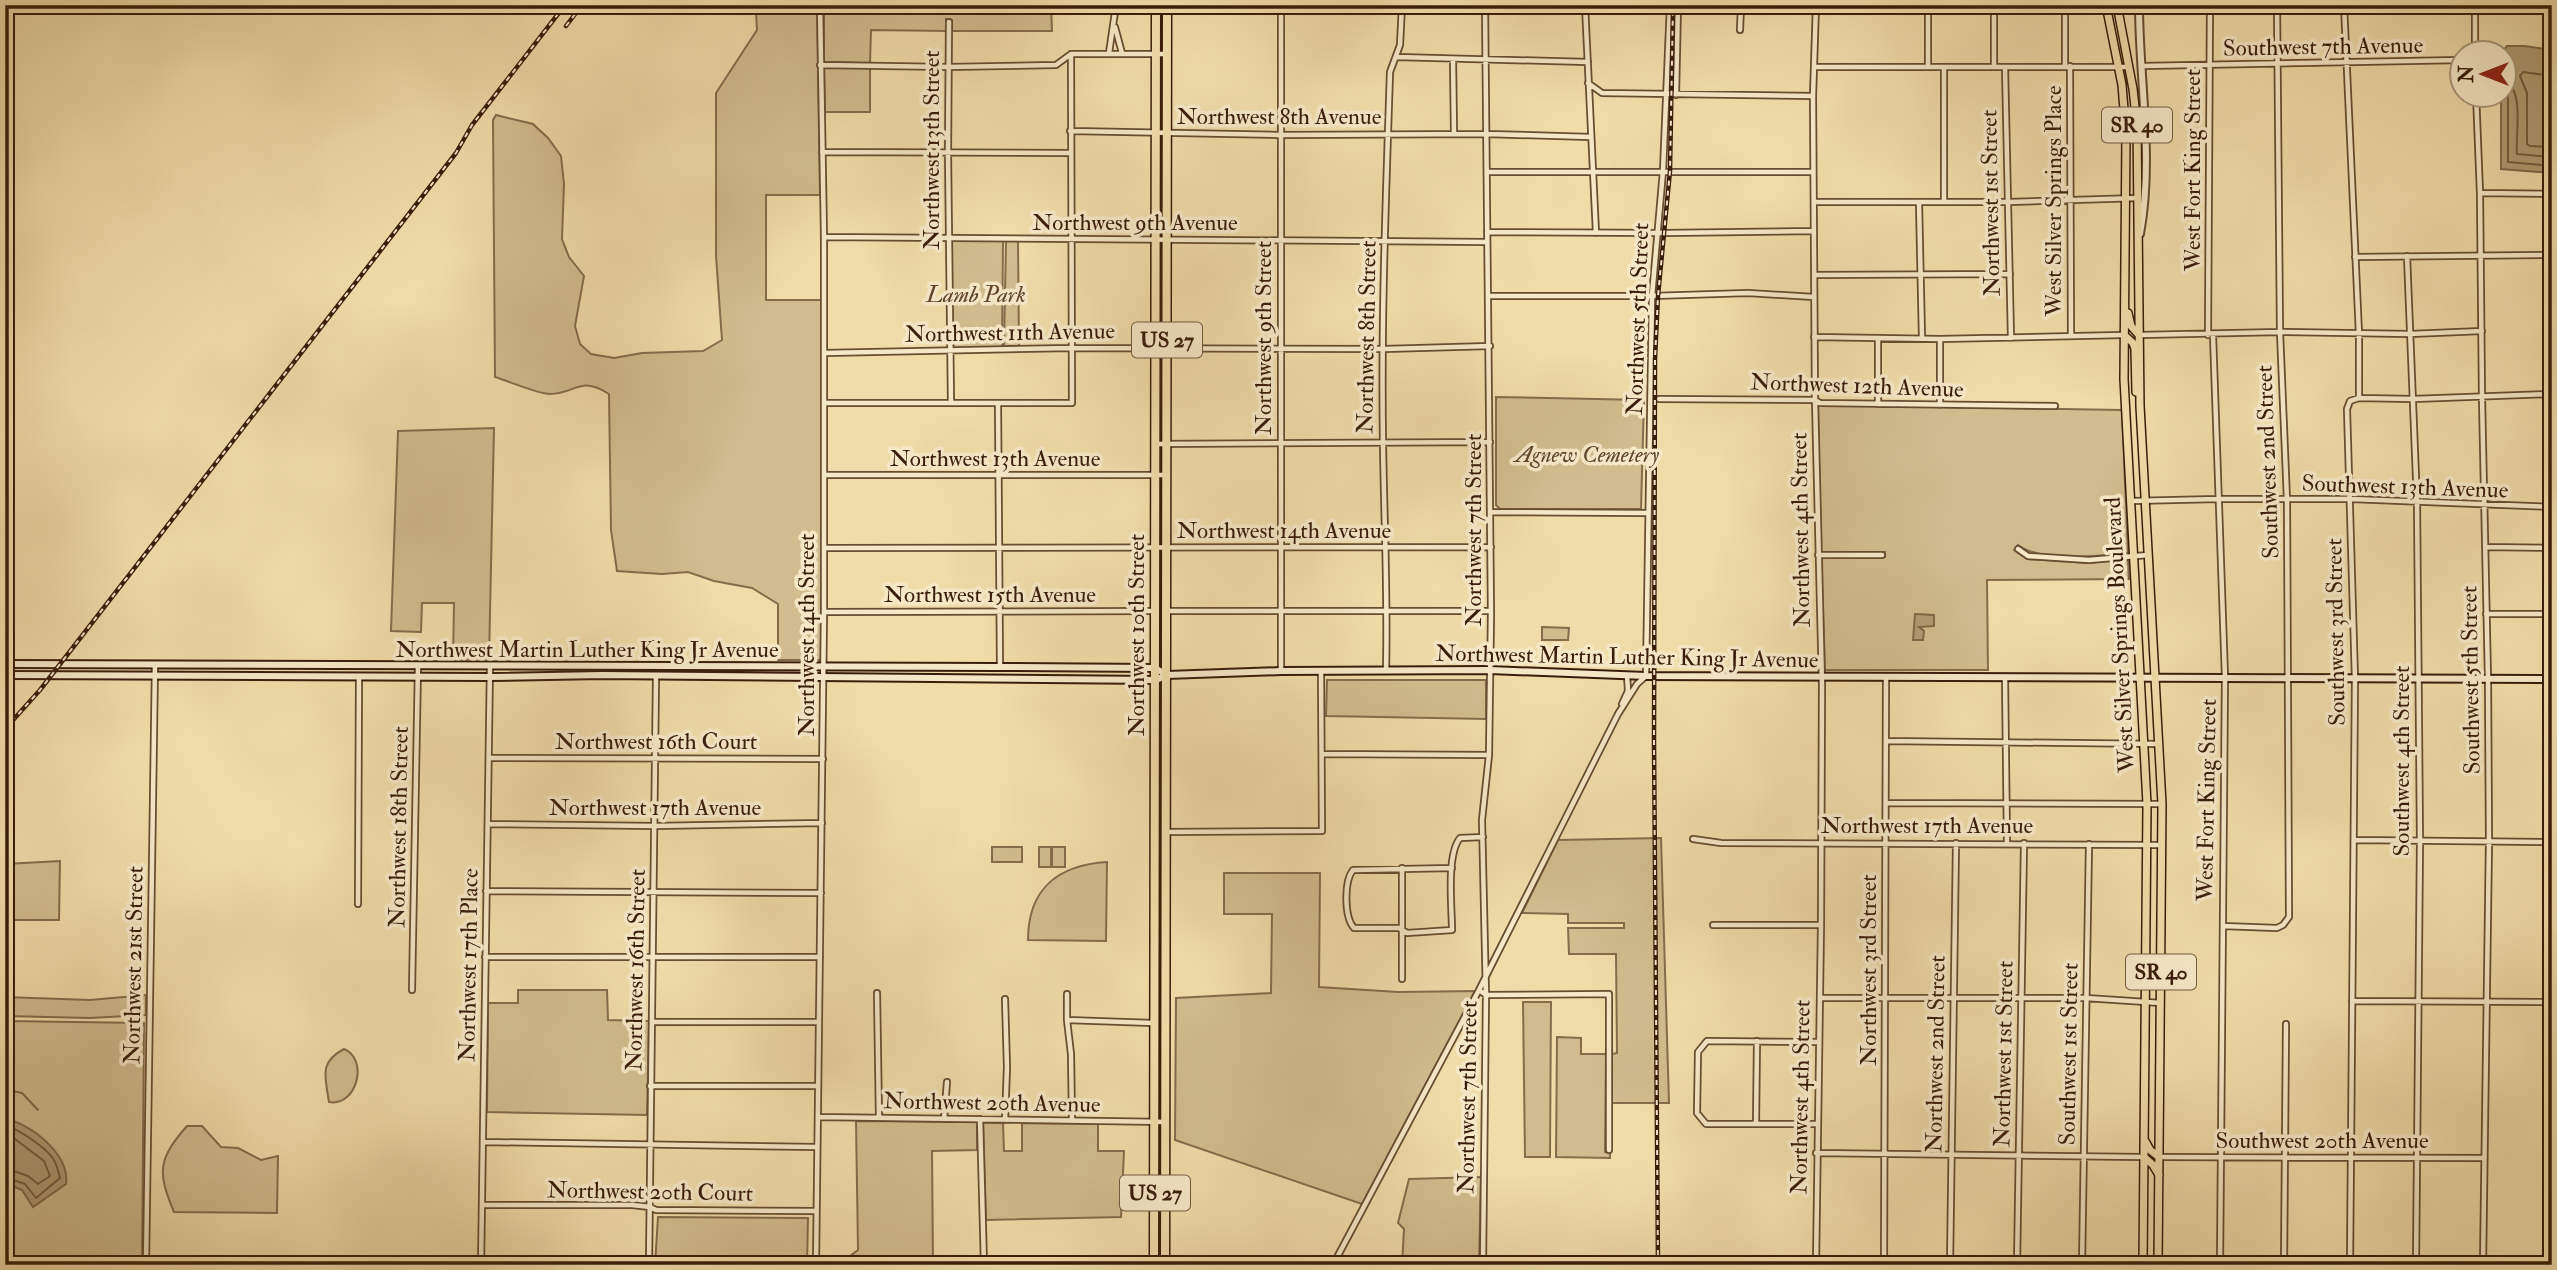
<svg xmlns="http://www.w3.org/2000/svg" width="2557" height="1270" viewBox="0 0 2557 1270" font-family="'IM FELL Double Pica',serif">
<rect width="100%" height="100%" fill="#efdca9"/>
<filter id="stains"><feTurbulence type="fractalNoise" baseFrequency=".00286" numOctaves="4"/><feColorMatrix values="0 0 0 0 .2 0 0 0 0 .09 0 0 0 0 .02 0 0 0 .5 -.17"/></filter>
<radialGradient id="worn" r=".72"><stop offset=".6" stop-color="#630" stop-opacity="0"/><stop offset="1" stop-color="#630" stop-opacity=".3"/></radialGradient>
<path fill="#d0bc8e" stroke="#846c4c" stroke-width="2" d="M595,5h124l-32,7 -80,-3z
M753,5h64l3,190h-54v105h55v360h-43v-56l-26,-16 -38,-7 -26,-9 -26,2 -45,-3 -6,-41 -2,-136c-30,-19 -33,0 -59,0 -12,0 -42,-13 -55,-17l-2,-257 3,-5 37,9 15,14 13,18 3,28 -2,55 7,18 15,19 -9,50 5,18 11,10 23,4 28,-5 61,-2 19,-11 -6,-84v-163l41,-63 -1,-18z
M824,5h227l1,26h-100v-11l-6,-1v12l-75,-1 -1,33 -46,-1z
M824,68h46v44h-45z
M949,238l54,1 -1,110 -51,1z
M1006,241h12l1,105h-15z
M1496,397l148,3 -3,109h-141l-4,-4z
M1818,405l304,5 6,143c-30,3 -86,10 -110,-8l-4,5 13,9 61,4 40,-4 1,20 -142,1 1,90h-163l-4,-113h64v-5h-64z
M494,428l-5,231h-36l1,-56h-32l-1,29 -30,-1 7,-200z
M1542,627l27,1 -1,12h-26z
M1327,680h159v39l-160,-3z
M1661,838l8,265h-57v-49l5,-1 -1,-99h-47l-1,-26h56v-5h-56v-9l-46,-1 36,-73z
M992,847h30v15h-30z
M1039,847h12v20h-12z
M1052,847h13v20h-13z
M60,861l-1,59h-54v-56z
M1107,862l-1,79 -78,-1c0,-52 31,-75 79,-78z
M1224,873h96l-1,114 79,5 77,-1 -113,213 -187,-64 1,-142 95,-5 1,-79h-48z
M518,990h89l1,30 41,1 -2,94 -160,-3 1,-109h30z
M146,995v20l-56,3 -85,-2v-19l85,3z
M1523,1002h28l-1,155h-25z
M5,1021l139,2 -2,242h-137z
M1557,1037l24,1v16h25l-1,98 5,1v5l-54,-1z
M344,1049c25,10 13,58 -15,53 -4,-26 -10,-40 15,-53z
M856,1121l121,1v28l-45,1 1,114h-95l20,-15z
M983,1122l20,1 1,28h18v-28l76,1v27h26l-3,66 -135,3z
M187,1126h15l19,21 17,1 23,12 17,-4 -1,57 -103,-1c-17,-40 -16,-53 13,-86z
M1481,1177l-2,88h-77l2,-36 -6,-6 11,-44z
M658,1217l150,1 -1,47h-152z"/>
<path fill="#b19b73" stroke="#816949" stroke-width="2" d="M2507,46h17l28,4v123l-51,-4v-74l3,-1v-42h-2z
M1915,614l19,1v11l-15,1 5,4 -1,9h-10z
M5,1119c26,4 65,36 61,65l-33,23 -11,-17 -17,-7z"/>
<g fill="none" stroke-linecap="round" stroke-linejoin="round">
<path stroke="#755c3f" stroke-width="2" d="M2552,76l-29,-4 -3,4 7,17v51l3,2 22,1
M2504,80c21,10 11,54 13,74l35,3
M2504,89l4,7v66l44,4
M5,1126c13,2 39,21 47,31 5,7 6,14 8,21l-24,20 -11,-14 -20,-7
M5,1135l6,1 33,25 6,15 -12,8 -10,-8 -23,-8"/>
<path stroke="#816949" stroke-width="2" d="M5,1108l7,-17 10,2 16,17"/>
<g stroke="#664d32" stroke-width="8">
<path id="minor" d="M1281,5v666
M1585,5l11,228
M1994,5v62
M2065,5v61
M2344,5l15,329v64l-9,3 -3,8 8,270 -5,586
M949,22l-1,131 3,250
M1115,27l7,26
M1740,30l1,-25
M2475,52v-47
M1109,53l7,-48
M1397,57l191,5
M1453,59l1,75
M820,65l128,2 108,-2 15,-11h95
M2070,66l1,270
M2142,66l320,-6
M1815,67h314
M1928,67v-62
M2005,67l6,271
M1944,68v134
M1588,83l14,10 211,3
M2476,94l4,99 2,205 6,281 1,162 -6,424
M1676,95l2,-90
M1070,131l209,4 208,-1 104,3
M822,152l248,1
M1487,172h326
M2480,193l72,1
M1814,202h195l129,-4
M1919,203l3,135
M1487,232l177,1 150,-2
M824,237l663,5
M2407,256l10,246 3,339 -4,424
M2355,257l197,-2
M1814,275l196,-1
M1489,296h163l96,-3 66,4
M2140,335l140,-3 130,2 72,-3
M2208,335l2,-330
M2213,335l12,342 -5,588
M1814,337l126,2 183,-4
M1878,338v66
M824,353l247,-5 313,1 106,-3
M2359,398l54,1 139,-5
M1659,399l156,1 5,3 235,3
M824,403h248l-1,-349
M998,403l2,264
M1940,405v-66
M1156,444l334,-2
M824,475h342
M2131,501l87,-2h133l201,8
M1491,512l157,1
M2485,547l67,1
M824,548l667,-1
M2018,549l10,7 61,4 59,-5
M1818,555h64
M1167,611h324
M824,612l331,-1
M2486,614h66
M1386,671c2,-77 -2,-152 -3,-228 -2,-124 3,-248 7,-371l10,-27 2,-40
M2005,677l2,166
M1622,704l6,-13 -1,-16
M1618,714l19,-30 9,-8 6,-380 11,-125 7,-166
M1886,741l273,3
M1322,754l167,1
M489,758l334,1
M1886,803l275,1
M488,824l167,2 167,-3
M1166,832l156,-1 -1,-160
M1693,839l28,4 440,2
M2355,840l197,2
M1452,868l-99,2c-9,11 -9,47 1,58h45l8,5 45,-3c0,-22 -6,-75 8,-92l23,-1
M486,891l335,2
M358,904l1,-228
M1713,925h108
M2223,926l54,2 6,-3 6,-8 -2,-417 -7,-168 -3,-327
M485,957h335
M1402,979v-111
M412,990l6,-324
M1479,990l7,5 123,-1v156
M877,993l2,125
M1067,994v26l4,34 1,67
M1820,998h266l75,5
M1005,999l2,68 -2,53
M2352,1001l200,1
M1067,1020l86,3
M652,1022h167
M650,1086h168
M818,1117l348,5
M944,1119l3,-37
M980,1119l4,146
M1756,1124l1,-83
M1817,1124h-111l-9,-11 1,-61 9,-11 112,1
M483,1142l334,5
M1816,1153l327,4
M2159,1157l325,1
M482,1205h150l18,2 6,3 160,1
M146,1265l9,-600
M481,1265l9,-599
M649,1265l7,-589
M816,1265l8,-653v-375l-4,-232
M1333,1265l146,-275 140,-278
M1483,1265l3,-270 -4,-175 7,-65 2,-142 -6,-608
M1816,1265l5,-340 1,-240 -7,-285 -2,-304 3,-91
M1884,1265l2,-588
M1950,1265l6,-422
M2017,1265l7,-422
M2082,1265l7,-421
M2284,1265l2,-241"/>
</g>
<g stroke="#664d32" stroke-width="10">
<path id="tertiary" d="M2139,5c0,75 15,154 1,229"/>
</g>
<g stroke="#391d0b" stroke-width="10">
<path id="secondary" d="M5,664l995,3 155,1 12,7
M5,675l485,2 112,-2 554,5 11,-5 114,-4 209,-1 156,6 906,3"/>
</g>
<g stroke="#391d0b" stroke-width="10">
<path id="primary" d="M2106,5l16,80 4,49 -2,245 23,425 -4,461
M2117,5l16,84 4,36 3,281 22,398 -4,461
M2128,313l3,13 8,9
M2124,335l9,8 2,6 1,43
M2145,1141l5,9 9,7
M2144,1157l9,8 6,10"/>
</g>
<g stroke="#391d0b" stroke-width="11">
<path id="trunk" d="M1154,1265l2,-1260
M1165,1265l2,-1260"/>
</g>
<use href="#minor" stroke="#f5e8c7" stroke-width="4.5"/>
<use href="#tertiary" stroke="#f5e8c7" stroke-width="6"/>
<use href="#secondary" stroke="#f5e8c7" stroke-width="6"/>
<use href="#primary" stroke="#efdca9" stroke-width="7"/>
<use href="#trunk" stroke="#efdca9" stroke-width="8"/>
<g stroke="#391d0b" stroke-width="4.5">
<path id="rail" d="M566,26l16,-21
M5,729l35,-39 416,-537 16,-28 93,-120
M1658,1265l-4,-523 1,-383 3,-63 12,-125 3,-166"/>
</g>
<use href="#rail" stroke="#f5e8c7" stroke-width="2" stroke-dasharray="5" stroke-linecap="butt"/>
</g>
<g text-anchor="middle" stroke-width="7" stroke-linejoin="round" paint-order="stroke">
<g fill="#f5e8c7" stroke="#715a43" stroke-width="2">
<rect x="2102" y="107.5" width="70" height="35" rx="5"/>
<rect x="1132" y="322.5" width="70" height="35" rx="5"/>
<rect x="2126" y="954.5" width="70" height="35" rx="5"/>
<rect x="1120" y="1175.5" width="70" height="35" rx="5"/>
</g>
<g font-size="21" font-weight="bold" fill="#391d0b">
<text x="2137" y="132">SR 40</text>
<text x="1167" y="347">US 27</text>
<text x="2161" y="979">SR 40</text>
<text x="1155" y="1200">US 27</text>
</g>
<g font-size="23" fill="#391d0b" stroke="#f5e8c7">
<text transform="translate(2323 46) rotate(-1)" y="8">Southwest 7th Avenue</text>
<text x="1279" y="124">Northwest 8th Avenue</text>
<text transform="translate(931 150) rotate(-90)" y="8">Northwest 13th Street</text>
<text transform="translate(2192 170) rotate(-90)" y="8">West Fort King Street</text>
<text transform="translate(2053 201) rotate(-90)" y="8">West Silver Springs Place</text>
<text transform="translate(1990 203) rotate(-91)" y="8">Northwest 1st Street</text>
<text x="1135" y="230">Northwest 9th Avenue</text>
<text transform="translate(1637 319) rotate(-88)" y="8">Northwest 5th Street</text>
<text transform="translate(1010 332) rotate(-1)" y="8">Northwest 11th Avenue</text>
<text transform="translate(1366 337) rotate(-89)" y="8">Northwest 8th Street</text>
<text transform="translate(1263 338) rotate(-90)" y="8">Northwest 9th Street</text>
<text transform="translate(1857 385) rotate(2)" y="8">Northwest 12th Avenue</text>
<text x="995" y="466">Northwest 13th Avenue</text>
<text transform="translate(2267 462) rotate(-92)" y="8">Southwest 2nd Street</text>
<text transform="translate(2405 486) rotate(2)" y="8">Southwest 13th Avenue</text>
<text x="1284" y="538">Northwest 14th Avenue</text>
<text transform="translate(1473 530) rotate(-90)" y="8">Northwest 7th Street</text>
<text transform="translate(1800 530) rotate(-91)" y="8">Northwest 4th Street</text>
<text x="990" y="602">Northwest 15th Avenue</text>
<text transform="translate(2335 632) rotate(-91)" y="8">Southwest 3rd Street</text>
<text transform="translate(806 635) rotate(-90)" y="8">Northwest 14th Street</text>
<text transform="translate(1136 635) rotate(-90)" y="8">Northwest 10th Street</text>
<text transform="translate(2119 635) rotate(-93)" y="8">West Silver Springs Boulevard</text>
<text x="587" y="657">Northwest Martin Luther King Jr Avenue</text>
<text transform="translate(1627 656) rotate(1)" y="8">Northwest Martin Luther King Jr Avenue</text>
<text transform="translate(2470 680) rotate(-91)" y="8">Southwest 5th Street</text>
<text x="656" y="749">Northwest 16th Court</text>
<text transform="translate(2401 761) rotate(-90)" y="8">Southwest 4th Street</text>
<text transform="translate(2206 800) rotate(-89)" y="8">West Fort King Street</text>
<text x="655" y="815">Northwest 17th Avenue</text>
<text x="1927" y="833">Northwest 17th Avenue</text>
<text transform="translate(398 827) rotate(-89)" y="8">Northwest 18th Street</text>
<text transform="translate(133 965) rotate(-89)" y="8">Northwest 21st Street</text>
<text transform="translate(468 965) rotate(-89)" y="8">Northwest 17th Place</text>
<text transform="translate(635 970) rotate(-89)" y="8">Northwest 16th Street</text>
<text transform="translate(1868 970) rotate(-90)" y="8">Northwest 3rd Street</text>
<text transform="translate(1935 1054) rotate(-89)" y="8">Northwest 2nd Street</text>
<text transform="translate(2003 1054) rotate(-89)" y="8">Northwest 1st Street</text>
<text transform="translate(2068 1054) rotate(-89)" y="8">Southwest 1st Street</text>
<text transform="translate(1467 1097) rotate(-89)" y="8">Northwest 7th Street</text>
<text transform="translate(1800 1097) rotate(-89)" y="8">Northwest 4th Street</text>
<text transform="translate(992 1102) rotate(1)" y="8">Northwest 20th Avenue</text>
<text x="2322" y="1148">Southwest 20th Avenue</text>
<text transform="translate(650 1191) rotate(1)" y="8">Northwest 20th Court</text>
</g>
<g font-size="23" font-style="italic" fill="#5f452c" stroke="#f5e8c7">
<text x="976" y="302">Lamb Park</text>
<text x="1587" y="462">Agnew Cemetery</text>
</g>
</g>
<rect width="2557" height="1270" fill="none" stroke="#efdca9" stroke-width="28"/>
<rect x="7" y="7" width="2543" height="1256" fill="none" stroke="#391d0b" stroke-width="3.5"/>
<rect x="14" y="14" width="2529" height="1242" fill="none" stroke="#391d0b" stroke-width="2"/>
<g transform="translate(2483 74) rotate(270)"><circle r="33" fill="#f5e8c7" stroke="#aa977c" stroke-width="2"/>
<path d="M0-5L12 26L0 18L-12 26Z" fill="#8f2418"/>
<text y="-10" font-size="19" font-weight="bold" text-anchor="middle" fill="#391d0b">N</text>
</g>
<rect width="100%" height="100%" filter="url(#stains)"/>
<rect width="100%" height="100%" fill="url(#worn)"/>
</svg>
